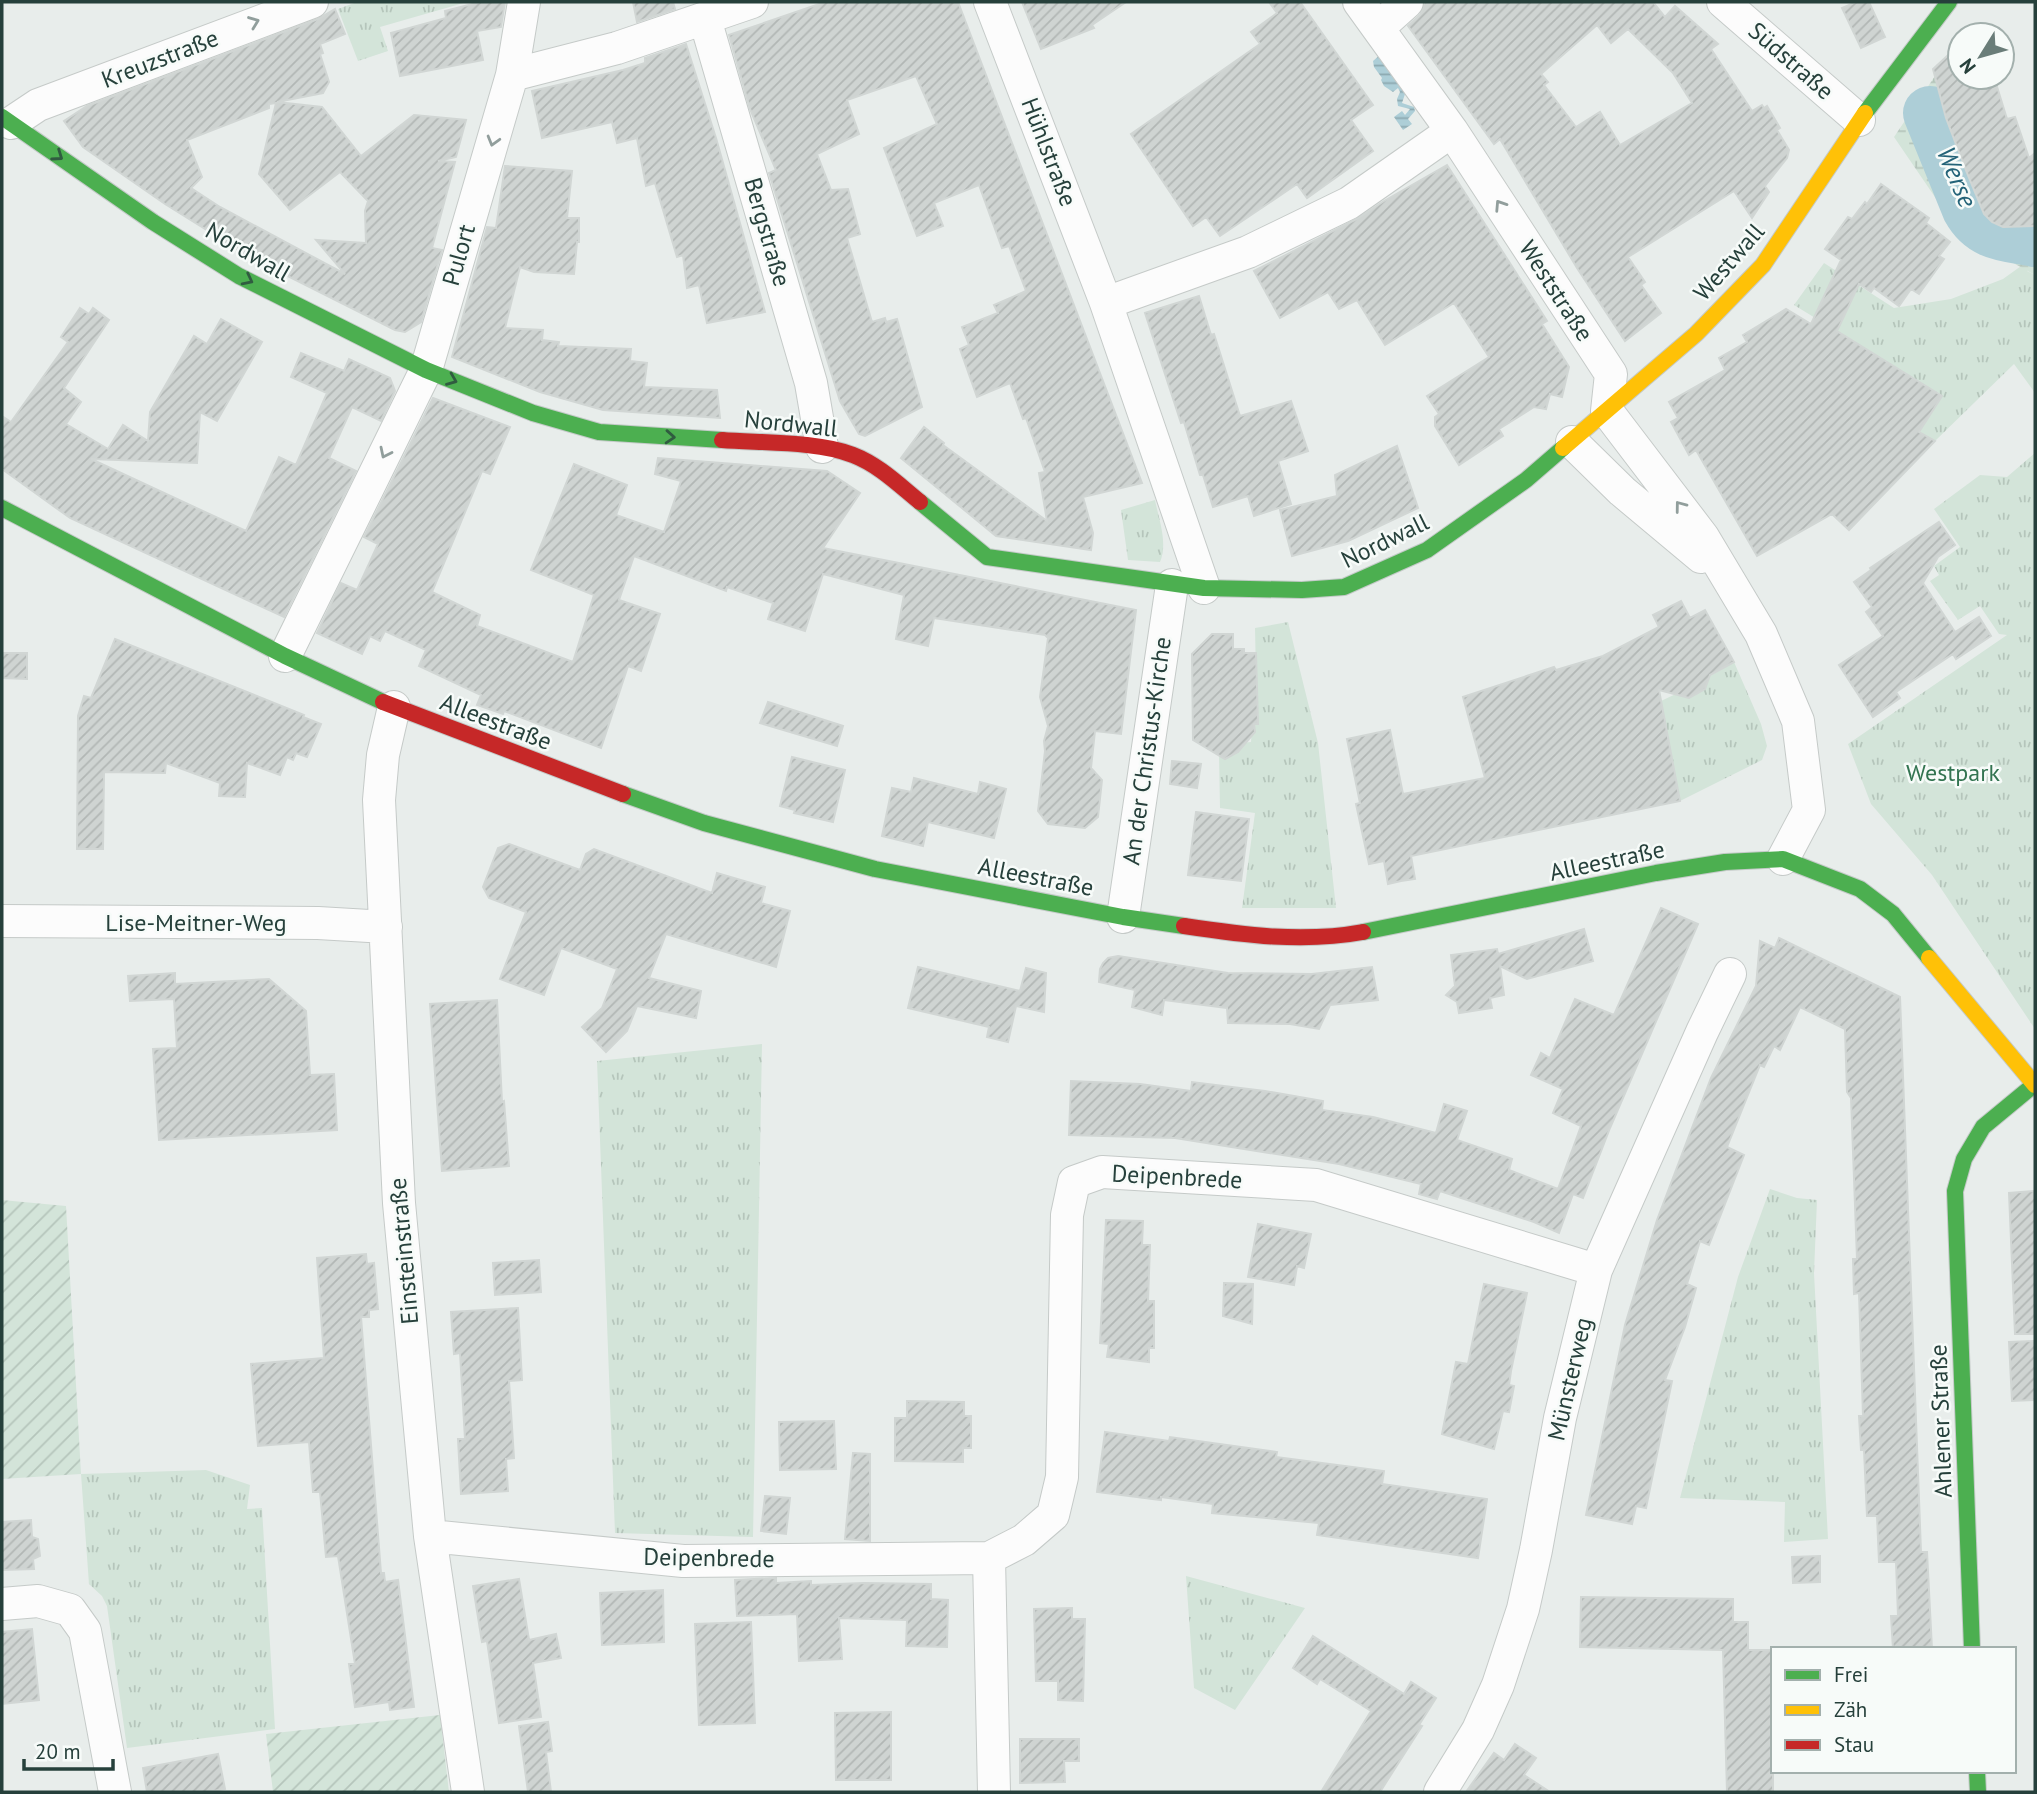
<svg xmlns="http://www.w3.org/2000/svg" width="2037" height="1794" viewBox="0 0 2037 1794" font-family="'PT Sans',sans-serif">
<defs>
<pattern id="grass-tufts" width="24" height="20" patternUnits="userSpaceOnUse" patternTransform="scale(1.75)"><rect width="24" height="20" fill="#d3e4d9"/><path d="M3 7l-1-3M5 7V3M7 7l1-3M15 17l-1-3M17 17v-4M19 17l1-3" fill="none" stroke="#b5c5bb"/></pattern>
<pattern id="wetland-marsh" width="20" height="14" patternUnits="userSpaceOnUse" patternTransform="scale(1.75)"><rect width="20" height="14" fill="#d3e4d9"/><path d="M1 5h8M5 5V1M11 12h8M15 12V8" fill="none" stroke="#b5c5bb"/></pattern>
<pattern id="garden-furrows" width="10" height="10" patternUnits="userSpaceOnUse" patternTransform="scale(1.75)"><rect width="10" height="10" fill="#d3e4d9"/><path d="M-1 1l2-2M0 10L10 0M9 11l2-2" fill="none" stroke="#b5c5bb"/></pattern>
<pattern id="water-rules" width="6" height="5" patternUnits="userSpaceOnUse" patternTransform="scale(1.75)"><rect width="6" height="5" fill="#adced7"/><path d="M0 2.5h6" fill="none" stroke="#8da9b0"/></pattern>
<pattern id="building-hatch" width="6" height="6" patternUnits="userSpaceOnUse" patternTransform="scale(1.75)"><rect width="6" height="6" fill="#cfd4d2"/><path d="M-1 1l2-2M0 6l6-6M5 7l2-2" fill="none" stroke="#b2b7b5"/></pattern>
</defs>
<rect width="100%" height="100%" fill="#e8edeb"/>
<path fill="url(#grass-tufts)" d="M357,2h110l-87,25 8,24 -30,10 -20,-52z
M2035,256l-8,15 8,4v118l-21,-29 -79,77 -16,-9 22,-37 -147,-90 30,-42 70,45 57,-9 52,-20z
M2035,453v576l-103,-154 -61,-71 -23,-60 159,-109 -8,-1 -19,-28 -22,14 -28,-39 9,-6 -5,-9 26,-19 -26,-38 46,-34 27,2z
M1155,500c4,20 13,43 5,62l-32,-2 -7,-50z
M1288,622l30,121 18,165h-94l13,-95 -35,-5 -1,-55 22,-10 10,-1 1,-17 5,-1 -2,-96z
M1734,662l27,62 6,22 -5,14 -82,41 -19,-100 23,-11 4,8 16,-9 -4,-7z
M762,1044l-9,493 -138,-4 -18,-472z
M1770,1189l27,9 20,2 -3,73 14,266 -44,3 1,-40 -105,-4 58,-221z
M206,1470l44,15 -3,24 15,-1 13,221 -148,19 -20,-142 -5,-10 -13,-12 -8,-110z
M1186,1576l119,32 -70,102 -41,-22z"/>
<path fill="url(#wetland-marsh)" d="M1935,76l11,42 22,57 35,52 14,1 18,-2v49l-54,-30 -29,-23 -58,-85z"/>
<path fill="url(#garden-furrows)" d="M2,1200l64,6 15,268 -79,5z
M440,1715l9,77h-176l-7,-58z"/>
<path fill="url(#water-rules)" d="M1381,54l25,37 -4,12 12,4 1,4 -7,8 4,5 -9,6 -9,-13 8,-6 3,4 5,-6 -12,-3 -1,-7 3,-7 -2,-4 -5,4 -9,-6 -3,-6 1,-2 -8,-11 -1,-6z"/>
<g fill="none" stroke-linecap="round" stroke-linejoin="round">
<path stroke="#adced7" stroke-width="54" d="M1930,113l39,96c15,27 38,25 66,31"/>
</g>
<path fill="url(#building-hatch)" stroke="#d1d6d4" stroke-width="2" fill-rule="evenodd" d="M480,2h25l-4,25 -24,4 6,29 -83,16 -9,-43 55,-15 -1,-7z
M633,2h40l2,7 -38,13z
M825,2h133l184,481 -59,14 10,36 -2,17 -95,-14 -95,-78 23,-31 20,16 -1,2 104,76 -8,-48 6,-1 -19,-54 -3,1 -13,-36 -33,14 -17,-48 9,-4 -7,-18 36,-14 -4,-8 32,-14 -17,-45 -7,2 -23,-63 -45,18 9,23 -26,10 -33,-88 53,-24 -21,-48 -69,24 12,34 -42,20 14,36 17,-1 12,45 -13,4 25,84 13,-4 1,4 11,-3 25,88 -57,29 -6,-2 -19,-33 -71,-228 7,-3 -26,-61 -21,-74z
M1022,2h104l-34,23 2,3 -53,21z
M1269,2h31l73,103 -22,15 22,31 -66,47 -10,-14 -77,52 -14,-19 -13,9 -62,-92 129,-90 -9,-12 26,-19z
M1425,2h228l12,15 10,-11 43,38 -7,5 41,62 10,-6 2,3 3,-2 13,22 -3,2 12,20 -2,8 -22,28 4,6 -17,26 -18,-27 -106,66 17,25 -4,3 20,28 -36,28 -48,-73 -77,-129 -6,5 -86,-118 12,-11zM1597,25l14,18 17,-14 45,44 19,30 -72,42 -20,-33 -24,15 -32,-42 4,-3 -7,-8z
M1856,2h13l16,35 -24,11 -19,-40z
M335,9l10,25 -25,10 3,9 -3,1 9,28 -6,11 -46,9 45,5 39,49 53,-41 52,5 -10,37 -18,4 17,1 -23,86 10,2 -21,72 -16,10 -10,-2 -145,-73 -85,-53 -82,-57 -19,-26 23,-15 231,-87zM276,103l-17,71 31,36 50,-38 28,29 -3,10 1,32 -50,-3 29,34 -125,-67 -29,-19 11,-11 -15,-37 82,-32v-4z
M686,44l30,94 49,174 -58,11 -8,-38 -12,3 -4,-33 -6,2 -22,-74 -9,3 -9,-48 -20,5 -5,-21 -70,16 -10,-47 91,-21 22,-7v-5z
M1960,44v33h34l13,42 8,-2 14,41 6,-5v73l-32,1 -11,-5 -8,-8 -17,-41 -21,-55 -13,-49z
M1447,165l100,156 -5,3 27,43 -7,30 -12,-3 -4,15 -12,-2 -35,22 4,7 -44,29 -24,-39v-9l4,-3 -12,-18 62,-39 -35,-54 -69,42 -28,-45 -18,9 -11,-17 -48,26 -26,-47 103,-52 27,-18z
M505,166l67,5 -5,47h12v24h-2l-3,32 -40,-2 -14,-5 -15,61 38,2 -1,10 17,2 -1,4 73,3 -1,12 17,2 -3,24 73,3 3,28 -117,-8 -63,-18 -88,-35 35,-130 9,1z
M1881,184l48,34 -3,5 24,19 -11,14 5,3 -25,35 -8,-5 -12,17 -25,-18 -3,4 -12,-8 -22,47 105,65 -23,36 16,9 -86,89 -17,-16 -75,42 -61,-106 -7,5 -18,-33 7,-4 -9,-16 56,-32 -6,-12 28,-16 -4,-7 43,-26 25,15 30,-64 -16,-11 23,-32 4,2 13,-17 2,2z
M1199,296l12,39 3,-1 26,82 51,-15 17,50 -30,10 13,43 -37,12 -6,-20 -35,11 -10,-32h-3l-16,-53 -3,1 -36,-110z
M80,308l9,6 4,-6 16,12 -45,68 17,14 -15,22 42,25 15,-24 25,16 2,-29 44,-76 13,8 14,-25 41,23 -45,79 -17,-9 -3,51 -106,-4 155,72 33,-74 17,8 31,-72 -36,-16 10,-24 43,18 5,-12 41,19 5,13 -14,30 -29,-14 -23,51 27,13 -72,146 -214,-99 -68,-49v-53l9,6 57,-80 -7,-5z
M433,398l77,29 -20,47 -8,-3 -50,121 48,23 -3,11 96,36 21,-67 -63,-25 43,-106 53,21 -11,30 48,17 17,-51 -26,-7 3,-16 169,13 33,22 -37,55 313,62 -15,124 -26,-3 -4,37 11,12 -4,37 -13,11 -37,-4 -10,-13 7,-60 -1,-10 4,-15 -8,-29 8,-59 -3,-3 -111,-17 -6,28 -32,-7 8,-44 -81,-21 -18,57 -37,-12 5,-16 -46,-16 -1,4 -92,-35 -15,44 41,14 -19,57 -13,-5 -27,82 -97,-37 -1,3 -26,-9 4,-10 -62,-29 7,-16 -41,-19 -5,10 -10,-5 -8,18 -45,-21 24,-50 16,7 21,-46 -14,-7z
M1397,446l21,62 -70,33 -56,15 -12,-46 57,-14 -2,-21z
M1939,522l16,23 -17,12 -15,26 32,49 24,-15 12,19 -35,23 -3,-5 -57,38 4,6 -27,19 -34,-52 44,-29 -17,-24 6,-5 -18,-25 17,-12 -1,-2z
M1681,601l9,17 15,-8 29,52 -24,13 -5,14 -16,9 -30,-8 21,111 -269,55 4,23 -14,2 -13,3 -4,-23 -15,3 -13,-60 4,-1 -13,-64 43,-9 13,64 82,-16 -22,-81 91,-30 2,3 47,-14 56,-29 -6,-12z
M1212,634h21v15h11v4h12l2,71h-4l1,8 -17,20 -13,7 -32,-19 -1,-86z
M115,639l189,76 -1,2 18,7 -14,33 -11,-4 -3,7 -6,-3 -7,18 -33,-12 -2,34 -26,-1 1,-13 -54,-20 -1,10 -61,-1 -1,77h-26l1,-133 6,-20 7,2z
M2,653h25v26l-25,-1z
M768,702l75,24 -6,20 -77,-23z
M792,757l53,13 -12,52 -39,-9 1,-3 -15,-4z
M1172,761l29,3 -4,24 -27,-4z
M914,778l64,16 2,-12 26,7 -12,49 -66,-16 -5,24 -41,-10 10,-48 19,4z
M1196,812l53,7 -8,62 -53,-6z
M509,844l71,26 6,-16 8,-5 118,44 5,-20 48,14 -4,16 29,8 -14,56 -110,-33 -17,44 52,13 -5,27 -59,-12 -10,25 -21,21 -24,-25 20,-19 15,-39 -56,-21 -17,47 -44,-16 26,-67 -37,-14 -6,-11 15,-39z
M1661,908l37,16 -88,204 -27,70 -10,-4 -14,39 -25,-11 -94,-31 -3,8 -18,-5 2,-10 -82,-20 -164,-26 -106,-3 2,-54 69,3 51,7 1,-9 73,9 58,10 -1,9 51,7 63,16 8,-29 23,7 -10,29 55,19 -3,11 49,19 23,-63 -28,-13 10,-24 -32,-14 10,-22 9,5 25,-59 39,16z
M1584,929l9,32 -66,18 -27,-13 4,29 -14,3 2,10 -33,5 -2,-11 -11,-7 9,-9 -4,-31 46,-6 1,5z
M1779,938l121,59 21,555h6l5,97h-39l-2,-33h7l-2,-54h-17l-2,-46h-10l-3,-66h-3l-2,-34h4l-4,-123 -5,1 -1,-35h4l-6,-161 -4,-6 -2,-63 -45,-22 -20,43 -6,-4 -10,21 -4,-2 -33,82 17,8 -35,90 -9,-4 -13,43 9,4 -11,39 -20,53 7,1 -26,127 -10,-2 -4,18 -46,-9 39,-190 32,-105 54,-142 45,-92 4,-45 15,7z
M1118,956l110,17 84,1 60,-7 6,33 -48,5 -11,24 -29,-5 -62,-1 -1,-15 -63,-8 -2,15 -30,-8 3,-17 -36,-8 1,-13 3,-6 5,-5z
M918,967l102,24 6,-23 20,5 -2,39 -28,-6 -8,36 -21,-5 2,-10 -81,-19z
M175,973v11l94,-5 37,32 4,64 24,-1 3,56 -178,10 -6,-91 24,-1 -3,-49 -44,2 -2,-25z
M497,1000l5,102 2,-1 5,65 -67,5 -12,-167z
M2035,1191v143h-20l-6,-141z
M1106,1220l37,1 -1,24h8l-2,56h6v47h-5v14l-42,-5 2,-13 -9,-1z
M1258,1224l53,10 -7,34 -7,-2 -3,19 -46,-8z
M366,1254l1,10 7,-1 4,46 -9,1v7h-8l20,256h3l1,9 13,-2 16,127 -24,3 -1,-8 -34,5 -6,-43h6l-17,-108 -12,1 -6,-65h-7l-4,-50 -51,4 -7,-82 73,-6 -7,-100z
M539,1260l2,32 -46,3 -2,-32z
M1224,1283l29,1 -1,40 -29,-8z
M1484,1284l43,9 -16,78 -2,14 5,1 -5,26 -6,-1 -9,38 -52,-15 14,-72 12,2z
M518,1308l4,72 -13,1 5,77 -8,1 2,32 -47,3 -3,-55h7l-5,-86 -6,1 -3,-42z
M2035,1341v59l-23,1 -3,-59z
M907,1401l57,1v14h7v32h-8v14l-68,-1v-43h12z
M834,1421l2,48 -56,1 -1,-48z
M1105,1432l64,9 1,-4 107,15 -1,5 108,14 -2,13 105,15 -9,59 -161,-23 2,-12 -107,-10 1,-9 -52,-7v3l-64,-8z
M853,1453l17,1v87l-25,-2z
M765,1496l25,2 -4,36 -25,-3z
M31,1520l1,17 6,2 2,17 -7,3 1,10 -32,1v-48z
M1820,1556v26l-27,1 -1,-26z
M776,1578v5l35,-2v4l53,-2 67,1v15l17,1 -1,47 -41,-1 1,-26 -68,-2 3,41 -43,2 -2,-47 -60,2 -2,-36z
M519,1579l10,61 27,-6 5,24 -28,5 8,54 -42,6 -12,-82 -5,1 -9,-56z
M663,1590l1,52 -62,3 -2,-52z
M1581,1597l152,2v23h15v28h25v142h-46l-4,-142 -143,-3z
M1072,1608v11h13l-2,82 -25,-1v-19h-22l-2,-72z
M751,1622l4,101 -56,2 -4,-101z
M32,1629l7,71 -37,4v-72z
M1313,1636l91,58 7,-12 25,16 -17,27 3,1 -42,66h-59l50,-81 -51,-32 -3,5 -24,-16z
M891,1712v68h-55l-1,-67z
M548,1722l4,29 -6,1 5,40h-23l-9,-66z
M1020,1739h59v22h-15l1,21 -45,1z
M1515,1744l21,14 -12,17 26,17h-84l28,-39 10,7z
M218,1754l7,35 -17,3h-61l-4,-24z"/>
<g fill="none" stroke-linecap="round" stroke-linejoin="round">
<g stroke="#c5cac8" stroke-width="34">
<path id="street" d="M990,2l116,301 98,285
M1359,2l93,129 159,243 -4,37 96,126 58,97 37,87 11,89 -26,49
M1723,2l136,118
M705,19l106,364 11,64
M1378,28l29,-26
M512,75l105,-27 135,-46
M11,123l27,-18 274,-103
M1106,303l142,-51 101,-49 103,-72
M1572,442l50,49 79,66
M285,656l141,-286 86,-295 12,-73
M394,707l-11,48 -4,45 20,403 31,333 38,256
M1123,917l49,-332
M2,921l316,2 68,4
M430,1536l253,25 306,-3 35,-18 29,-25 9,-38 5,-262 7,-33 28,-10 214,13 280,85
M989,1558l5,234
M2,1604l36,-3 32,9 15,21 30,161
M1440,1792l38,-62 20,-45 25,-76 13,-59 24,-132 36,-148 106,-238 28,-58"/>
</g>
<g stroke="#c4cac8" stroke-width="18">
<path id="fast" d="M1865,113l84,-111
M2,117l151,105 86,54 187,94 107,43 66,19 123,8
M920,502l67,55 217,31 98,2 42,-3 83,-37 99,-70 37,-32
M2,508l283,148 98,46
M623,794l81,29 171,46 248,48 61,9
M1363,932l293,-59 69,-11 58,-3 77,30 33,25 36,44
M1972,1649l-17,-458 9,-32 19,-32 52,-43
M1977,1771l1,21"/>
</g>
<g stroke="#c4cac8" stroke-width="18">
<path id="slow" d="M1563,448l133,-114 67,-69 102,-152
M1929,958l106,127"/>
</g>
<g stroke="#c4cac8" stroke-width="18">
<path id="jam" d="M722,440c38,3 97,1 131,15 26,10 46,30 67,47
M383,702l240,92
M1184,926c60,9 119,17 179,6"/>
</g>
<use href="#street" stroke="#fcfcfc" stroke-width="32"/>
<use href="#fast" stroke="#4caf50" stroke-width="16"/>
<use href="#slow" stroke="#ffc107" stroke-width="16"/>
<use href="#jam" stroke="#c62828" stroke-width="16"/>
</g>
<defs><path id="oneway-chevron" d="M-2-3.5L2.5 0L-2 3.5" fill="none" stroke-width="1.6" stroke-linecap="round" stroke-linejoin="round" transform="scale(1.75)"/></defs>
<g stroke="#919e9c">
<use href="#oneway-chevron" transform="translate(254 22) rotate(-21)"/>
<use href="#oneway-chevron" transform="translate(493 141) rotate(106)"/>
<use href="#oneway-chevron" transform="translate(1500 205) rotate(-123)"/>
<use href="#oneway-chevron" transform="translate(385 453) rotate(116)"/>
<use href="#oneway-chevron" transform="translate(1680 506) rotate(-127)"/>
</g>
<g stroke="#305c40">
<use href="#oneway-chevron" transform="translate(58 156) rotate(35)"/>
<use href="#oneway-chevron" transform="translate(248 280) rotate(27)"/>
<use href="#oneway-chevron" transform="translate(452 380) rotate(22)"/>
<use href="#oneway-chevron" transform="translate(670 437) rotate(4)"/>
</g>
<g text-anchor="middle" stroke-width="5" stroke-linejoin="round" paint-order="stroke">
<g font-size="24" fill="#26403b" stroke="#f7fbf9">
<text transform="translate(160 59) rotate(-21)" y="8">Kreuzstraße</text>
<text transform="translate(1791 61) rotate(41)" y="8">Südstraße</text>
<text transform="translate(1049 152) rotate(69)" y="8">Hühlstraße</text>
<text transform="translate(767 232) rotate(74)" y="8">Bergstraße</text>
<text transform="translate(248 252) rotate(30)" y="8">Nordwall</text>
<text transform="translate(459 255) rotate(-74)" y="8">Pulort</text>
<text transform="translate(1729 262) rotate(-49)" y="8">Westwall</text>
<text transform="translate(1556 291) rotate(57)" y="8">Weststraße</text>
<text transform="translate(791 424) rotate(6)" y="8">Nordwall</text>
<text transform="translate(1385 541) rotate(-26)" y="8">Nordwall</text>
<text transform="translate(496 722) rotate(21)" y="8">Alleestraße</text>
<text transform="translate(1147 751) rotate(-82)" y="8">An der Christus-Kirche</text>
<text transform="translate(1607 861) rotate(-12)" y="8">Alleestraße</text>
<text transform="translate(1036 877) rotate(11)" y="8">Alleestraße</text>
<text x="196" y="931">Lise-Meitner-Weg</text>
<text transform="translate(1177 1177) rotate(3)" y="8">Deipenbrede</text>
<text transform="translate(404 1251) rotate(-95)" y="8">Einsteinstraße</text>
<text transform="translate(1570 1379) rotate(-77)" y="8">Münsterweg</text>
<text transform="translate(1941 1421) rotate(-92)" y="8">Ahlener Straße</text>
<text transform="translate(709 1558) rotate(1)" y="8">Deipenbrede</text>
</g>
<g font-size="24" fill="#337451" stroke="#f7fbf9">
<text x="1953" y="781">Westpark</text>
</g>
<g font-size="26" font-style="italic" fill="#246378" stroke="#f7fbf9">
<text transform="translate(1957 177) rotate(67)" y="9">Werse</text>
</g>
</g>
<rect width="2037" height="1794" fill="none" stroke="#26403b" stroke-width="7"/>
<rect x="1771" y="1647" width="245" height="126" fill="#f7fbf9" stroke="#a3b0ad" stroke-width="2"/>
<rect x="1785" y="1670" width="35" height="10" fill="#4caf50" stroke="#a3b0ad" stroke-width="2"/>
<text x="1834" y="1682" font-size="21" fill="#26403b">Frei</text>
<rect x="1785" y="1705" width="35" height="10" fill="#ffc107" stroke="#a3b0ad" stroke-width="2"/>
<text x="1834" y="1717" font-size="21" fill="#26403b">Zäh</text>
<rect x="1785" y="1740" width="35" height="10" fill="#c62828" stroke="#a3b0ad" stroke-width="2"/>
<text x="1834" y="1752" font-size="21" fill="#26403b">Stau</text>
<g transform="translate(1981 56) rotate(233)"><circle r="33" fill="#f7fbf9" stroke="#a3b0ad" stroke-width="2"/>
<path d="M0-5L12 26L0 18L-12 26Z" fill="#6a7d79"/>
<text y="-10" font-size="19" font-weight="bold" text-anchor="middle" fill="#26403b">N</text>
</g>
<path d="M24 1759v10h89v-10" fill="none" stroke="#26403b" stroke-width="3.5"/>
<text x="35" y="1759" font-size="21" fill="#26403b" stroke="#f7fbf9" stroke-width="5" paint-order="stroke">20 m</text>
</svg>
